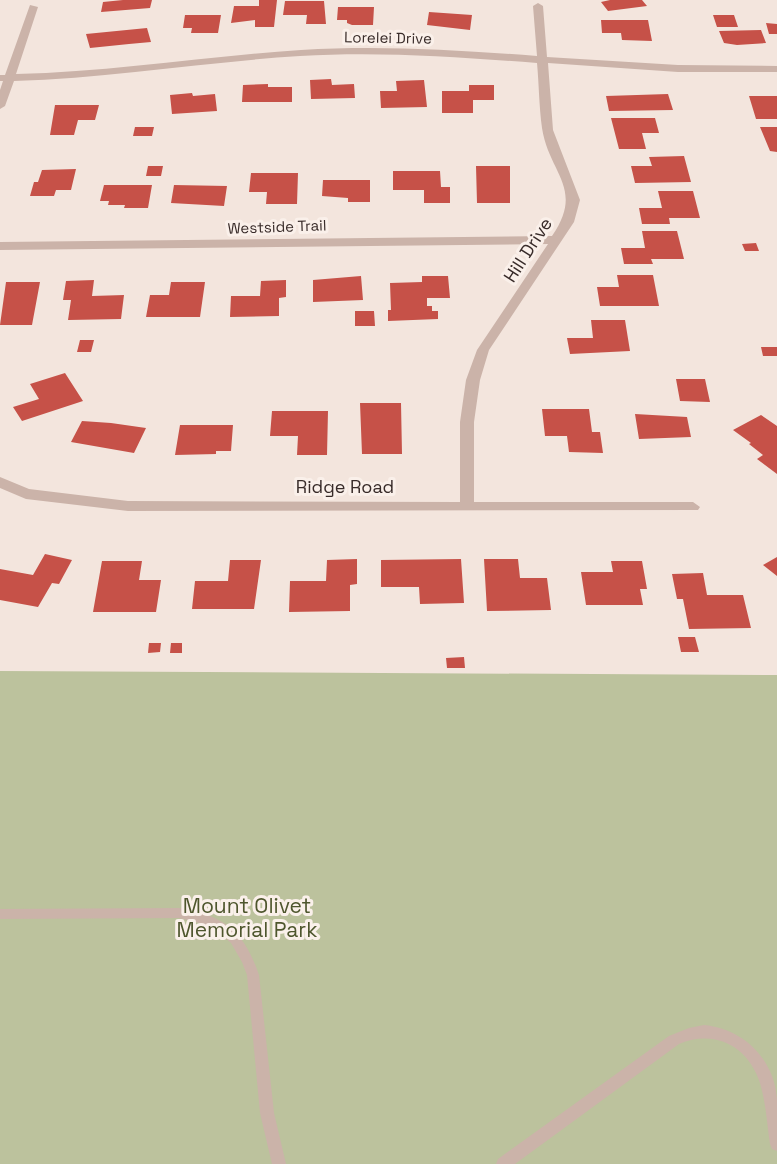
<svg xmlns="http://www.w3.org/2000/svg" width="777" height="1164" viewBox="0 0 777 1164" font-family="'Space Grotesk',sans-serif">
<rect width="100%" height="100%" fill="#f3e5dd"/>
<path fill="#bcc29d" d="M0,671l777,4v489h-777z"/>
<path fill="#c65148" d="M123,0h29l-2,8 -49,4 2,-10z
M259,0h18l-3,27h-19v-7l-24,3 3,-17h25z
M610,0h32l5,6 -39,5 -7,-9z
M285,1h39l2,23h-20l1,-9h-24z
M338,7h36l-1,18h-21l-5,-2v-3h-10z
M429,12l43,3 -2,15 -43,-5z
M185,15h36l-3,18h-27l1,-5h-9z
M713,15h21l4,12h-21z
M601,20h47l4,21 -30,-1 -1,-7h-19z
M766,23l11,1v10h-8z
M147,28l4,14 -22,2 -39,4 -4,-14z
M761,30l5,13 -29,2 -13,-2 -5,-12z
M331,79l1,6 22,-1 1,14 -44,1 -1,-19z
M424,80l3,27 -46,1 -1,-17h17l-1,-10z
M268,84v3h24v15h-50l1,-17z
M469,85h25v15h-21v13h-31v-22h27z
M192,93l1,3 22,-2 2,17 -45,3 -2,-19z
M668,94l5,16 -64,1 -3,-15z
M749,96h28v23h-21z
M55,105h44l-4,15h-17l-4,15h-24z
M611,118h44l4,15h-17l4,16h-27z
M135,127h19l-2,9h-19z
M760,127h17v25l-7,-1z
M684,156l7,26 -56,1 -4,-17h21l-3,-9z
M148,166h15l-2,10h-15z
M476,166h34v37h-33z
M76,169l-5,21h-15l-2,6h-24l4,-14h4l4,-12z
M393,171h47l1,16h9v16h-26v-13h-31z
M251,173h47l-1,31h-31l1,-12h-18z
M323,180h47v22h-22v-4l-26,-2z
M104,185h48l-4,23h-24l1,-3h-17l1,-4h-9z
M174,185l53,1 -3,20 -53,-3z
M658,191h35l7,27h-31l1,6h-28l-3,-16h23z
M642,231h35l7,28h-33l2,5h-29l-3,-16h24z
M756,243l3,8h-14l-3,-7z
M617,275h36l6,31h-59l-3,-19h22z
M361,276l2,24 -50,2v-22z
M422,276h26l2,22h-23v8h5v5h6v8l-50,2v-11h3l-1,-27 32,-1z
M94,280l-2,16 32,-1 -3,24 -53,1 3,-20h-8l3,-19z
M286,280v17l-7,1v18l-49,1 1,-21h29l1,-15z
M6,282h34l-8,43h-32z
M171,282h34l-5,35h-54l4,-22h19z
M355,311h19l1,15h-20z
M591,320h34l5,31 -60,3 -3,-16h26z
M80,340h14l-3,12h-14z
M761,347h16v9h-14z
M65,373l18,28 -61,20 -9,-14 26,-8 -9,-15z
M676,379h29l5,23 -30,-1z
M360,403h41l1,51h-40z
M542,409h47l3,23h8l3,21 -34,-1 -2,-16h-22z
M272,411h56l-1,44h-30l1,-19h-28z
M635,414l52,3 4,20 -52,2z
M761,415l16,11v48l-20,-15 6,-4 -14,-11 2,-1 -18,-13z
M82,421l29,2 35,5 -12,25 -63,-11z
M180,425h53l-2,26h-15v3l-41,1z
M45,554l27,6 -13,24 -7,-1 -14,24 -38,-7v-31l33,6z
M777,557v19l-14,-11z
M357,559v25l-7,1v26l-61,1 1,-31h36l1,-21z
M461,559l3,44 -44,1 -1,-17h-38v-27z
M484,559h34l2,19h27l4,32 -64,1z
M230,560h31l-7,49h-62l3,-28h33z
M102,561h40l-3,19h22l-5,32h-63z
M611,561h31l5,28h-7l3,16h-57l-5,-33h32z
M703,573l4,22h36l8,33 -62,1 -6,-30h-6l-5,-25z
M678,637h17l4,15h-18z
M149,643h12l-1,9 -12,1z
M171,643h11v10h-12z
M464,657l1,11h-18l-1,-10z"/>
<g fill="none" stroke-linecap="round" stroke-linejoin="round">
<path fill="#cbb3a9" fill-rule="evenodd" d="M179,908c46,8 65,23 80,67l15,138 12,51h-14l-12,-51 -13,-138 -5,-13 -11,-19 -9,-8 -19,-11 -24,-6 -179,1v-10z
M704,1025c39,4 70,33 73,74 0,17 0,35 0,52l-5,-2 -2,-5c-3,-20 -4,-41 -10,-61 -12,-37 -45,-54 -81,-39l-164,120h-19l2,-5 171,-123 20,-8z"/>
<path fill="#cbb3a9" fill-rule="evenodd" d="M538,3l5,3 4,51 131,8 99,1v6h-99l-130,-9 5,67 27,70 -6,22 -85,128 -9,30 -6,42v80h219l7,5 -2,3 -570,1 -102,-12 -26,-11v-11l29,12 99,12 332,1v-80l6,-42 11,-30 71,-106 -548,6v-8l552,-6c33,-48 -3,-62 -10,-108 -3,-22 -3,-44 -5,-65 -79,-6 -158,-12 -237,-7 -96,6 -190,22 -286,25l-9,25 -5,3v-19l3,-9h-3v-6h5l25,-70 8,2 -22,67c95,-2 190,-18 285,-24 79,-5 157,0 236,6l-4,-50z"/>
</g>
<g text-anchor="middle" stroke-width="6" stroke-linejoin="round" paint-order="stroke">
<g font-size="15" fill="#382b29" stroke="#faf0ea">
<text transform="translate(388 38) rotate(1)" y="5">Lorelei Drive</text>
<text transform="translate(277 227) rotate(-2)" y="5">Westside Trail</text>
</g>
<g font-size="18" fill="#382b29" stroke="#faf0ea">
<text transform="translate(528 250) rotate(-57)" y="6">Hill Drive</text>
<text x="345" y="493">Ridge Road</text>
</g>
<g font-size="21" fill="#4e562d" stroke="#faf0ea">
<text x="247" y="913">Mount Olivet<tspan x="247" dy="24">Memorial Park</tspan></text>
</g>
</g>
</svg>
